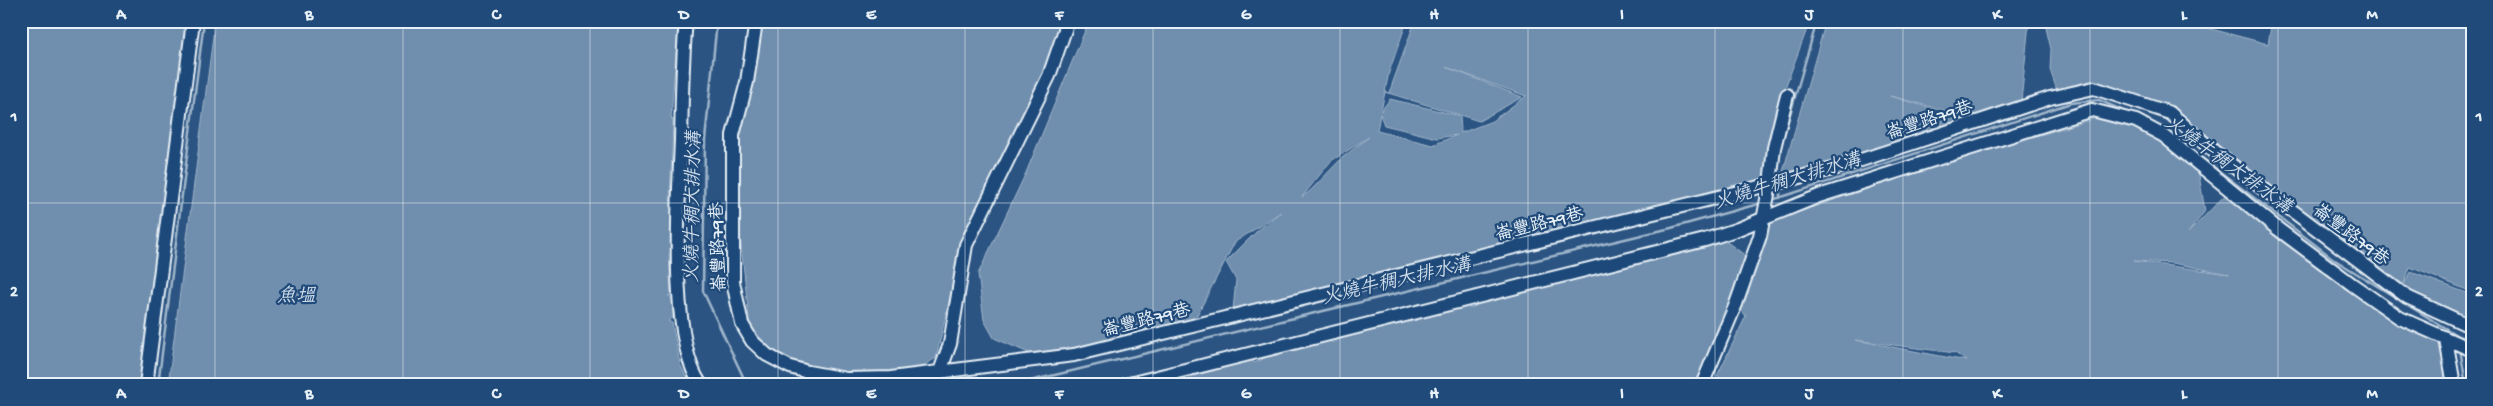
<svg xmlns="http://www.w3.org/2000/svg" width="2493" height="406" viewBox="0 0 2493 406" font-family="'Gochi Hand','LXGW WenKai TC',sans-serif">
<rect width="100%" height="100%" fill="#2b5482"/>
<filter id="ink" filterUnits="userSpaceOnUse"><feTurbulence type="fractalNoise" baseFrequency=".02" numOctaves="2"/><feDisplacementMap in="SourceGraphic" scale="10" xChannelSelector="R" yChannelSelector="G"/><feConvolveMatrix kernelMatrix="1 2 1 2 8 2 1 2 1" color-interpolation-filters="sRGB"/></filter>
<g filter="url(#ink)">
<path fill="#708ead" stroke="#a0b6cb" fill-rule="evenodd" d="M21,21h167l-3,11 2,1 -3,39 -4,-1v3h2l-8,42 3,5 -6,48 -4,3 -9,67 2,1 -7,59h-3v4l3,1 -4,1 -3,25 5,1 -12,54h-118z
M215,21h467l-4,32 -2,-1 -5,66 2,2 -3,80 3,2v34l-3,-2 3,4 -2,17 -2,-1 2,42 -3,-1 5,5v18l-5,3 4,2 8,41 10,21h-522z
M760,21h301l-11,33 10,3 -104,213 -20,88 -29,18 -76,3 -43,-13 -38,-39 -13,-119 -1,-76z
M1089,21h318l-18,51 -4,20 4,1 26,-72h395l-25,67 -14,91 -538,131 3,-30 -10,-18 31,-31 24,-19 -46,30 -40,77 -37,9 -1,7 -126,19 -37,-16 -10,-18 -6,-46 47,-99zM1446,67l80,29 -34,25 -31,12 -1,-17 -70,-17 -9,12 4,-19 94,29 43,-24zM1380,114l4,11 53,13 20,-3 -24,10 -56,-14zM1369,137l-26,20 -33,34 -8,6 29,-36z
M1826,21l203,2 -8,79 -80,25 3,-17 -54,-14 44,13v22l-154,51z
M2048,21h133l87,23 4,-23h200v271l-62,-25 -7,19 8,-14 61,23v30l-71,-33 -154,-115 -77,-64 -70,-23 -41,6 -9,-26 1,-21 -5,-21z
M2097,118l52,10 27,29 21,6 8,48 -17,22 42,-43 213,151 7,44h-715l-18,-9 29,-60 -10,-12 27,-80 166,-56zM2134,261l38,2 57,11zM1855,340l100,13 12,8z
M1723,239l27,20 -47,126h-536l15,-5 -1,-5 23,-3v-2l48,-13 2,6 11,-5 -2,-3 68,-17 1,5 14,-8 120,-30 4,3 6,-2v-3z"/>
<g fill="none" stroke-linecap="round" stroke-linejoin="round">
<path stroke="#a0b6cb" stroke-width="2.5" d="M717,21l-12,119 -2,151 44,94
M2163,128l172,132 123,76v3
M1780,149l37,-128
M1778,162l1,17
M1780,187v11
M1772,200l299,-97 28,-3 29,13
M2458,336l14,5
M2460,349l6,36
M158,385l46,-364
M1013,385l658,-157 91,-25"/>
<g stroke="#e8f1f8" stroke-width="16">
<path id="minor" d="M686,21c-4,39 -4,79 -5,119 -2,58 -13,199 20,245
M756,21l-9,61 -14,53v147l9,42 10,17 15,14 23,12 18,5 38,7 45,-1 183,-23 763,-187 213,-70 44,-10 76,25 47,41 190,143 65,30
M2446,339l8,46
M146,385l47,-364
M935,385l15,-41 16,-99 83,-169 19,-55
M1125,385l580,-145 33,-11 81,-33 273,-86 44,11 28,15 114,93 75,56 47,33 72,32
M1702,385l34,-81 24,-68 10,-52 4,-36 13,-53"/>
</g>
<use href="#minor" stroke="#1f4a7a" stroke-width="12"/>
</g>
</g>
<path fill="none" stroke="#e8f1f8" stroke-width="1" stroke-opacity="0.55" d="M215,21v364M403,21v364M590,21v364M778,21v364M965,21v364M1153,21v364M1340,21v364M1528,21v364M1715,21v364M1903,21v364M2090,21v364M2278,21v364M21,203h2451"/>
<g text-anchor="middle" stroke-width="4.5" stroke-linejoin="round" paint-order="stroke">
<g font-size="18" fill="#e8f1f8" stroke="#1f4a7a">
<text transform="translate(1929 119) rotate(-18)" y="6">崙豐路79巷</text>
<text transform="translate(1539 223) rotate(-14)" y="6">崙豐路79巷</text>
<text transform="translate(2352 234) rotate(37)" y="6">崙豐路79巷</text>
<text transform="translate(717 247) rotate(-92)" y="6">崙豐路79巷</text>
<text transform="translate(1146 319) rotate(-14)" y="6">崙豐路79巷</text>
</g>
<g font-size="19" font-style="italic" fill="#d0dde9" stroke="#1f4a7a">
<text transform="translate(2229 163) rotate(36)" y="7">火燒牛稠大排水溝</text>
<text transform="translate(1787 179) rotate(-17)" y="7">火燒牛稠大排水溝</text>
<text transform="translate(691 207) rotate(-89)" y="7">火燒牛稠大排水溝</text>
<text transform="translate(1396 279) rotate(-13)" y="7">火燒牛稠大排水溝</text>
<text x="296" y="301">魚塭</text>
</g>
</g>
<rect width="2493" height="406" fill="none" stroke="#1f4a7a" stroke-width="55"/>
<rect x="28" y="28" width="2438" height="350" fill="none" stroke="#e8f1f8" stroke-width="2"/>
<g font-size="16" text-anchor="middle" font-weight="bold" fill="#e8f1f8">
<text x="121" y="19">A</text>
<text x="309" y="19">B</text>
<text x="496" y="19">C</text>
<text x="684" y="19">D</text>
<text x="871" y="19">E</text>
<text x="1059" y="19">F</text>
<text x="1246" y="19">G</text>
<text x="1434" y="19">H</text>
<text x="1622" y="19">I</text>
<text x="1809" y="19">J</text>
<text x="1997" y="19">K</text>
<text x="2184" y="19">L</text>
<text x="2372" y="19">M</text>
<text x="14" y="121">1</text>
<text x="2479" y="121">1</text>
<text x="14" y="296">2</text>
<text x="2479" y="296">2</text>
<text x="121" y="398">A</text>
<text x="309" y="398">B</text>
<text x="496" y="398">C</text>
<text x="684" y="398">D</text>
<text x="871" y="398">E</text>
<text x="1059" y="398">F</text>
<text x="1246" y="398">G</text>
<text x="1434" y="398">H</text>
<text x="1622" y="398">I</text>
<text x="1809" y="398">J</text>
<text x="1997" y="398">K</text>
<text x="2184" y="398">L</text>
<text x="2372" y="398">M</text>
</g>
</svg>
